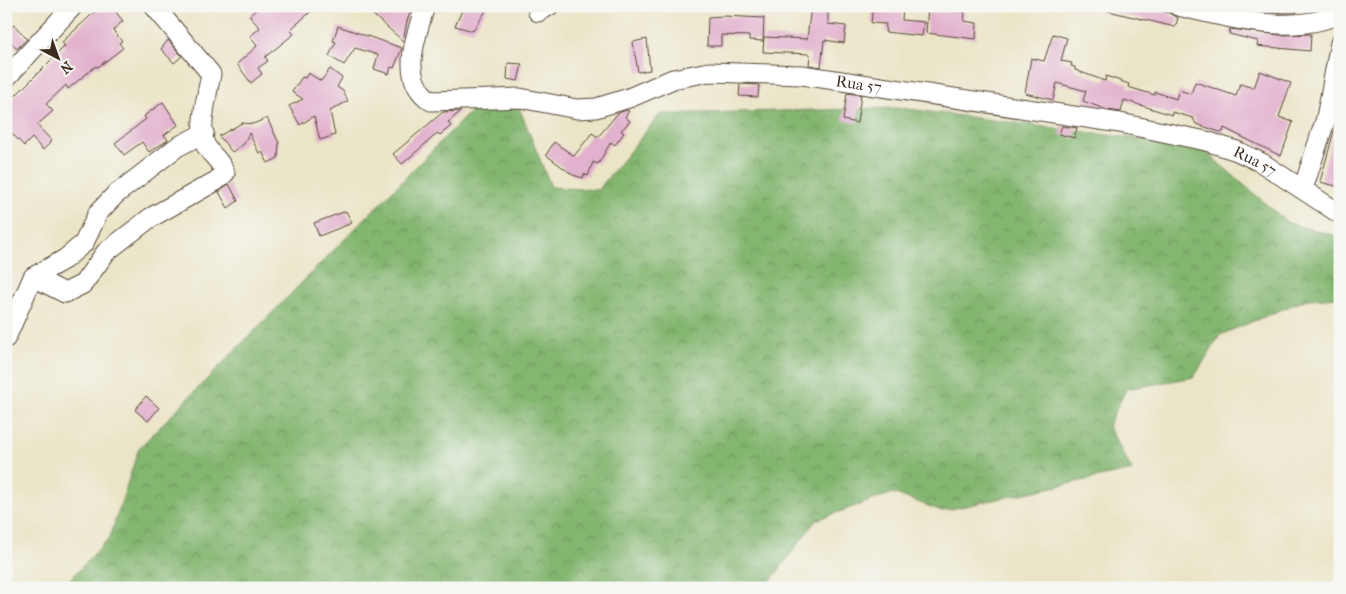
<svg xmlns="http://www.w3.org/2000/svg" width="1346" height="594" viewBox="0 0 1346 594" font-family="'IM FELL French Canon',serif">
<defs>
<pattern id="forest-crowns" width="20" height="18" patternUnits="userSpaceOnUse" patternTransform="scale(1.25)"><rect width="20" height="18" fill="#83b670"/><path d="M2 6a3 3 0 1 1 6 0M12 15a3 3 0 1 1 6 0" fill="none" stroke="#6c945b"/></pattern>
</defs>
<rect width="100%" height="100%" fill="#f6f6f2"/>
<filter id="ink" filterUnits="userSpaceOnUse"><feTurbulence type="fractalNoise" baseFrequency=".02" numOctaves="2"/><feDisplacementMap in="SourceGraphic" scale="10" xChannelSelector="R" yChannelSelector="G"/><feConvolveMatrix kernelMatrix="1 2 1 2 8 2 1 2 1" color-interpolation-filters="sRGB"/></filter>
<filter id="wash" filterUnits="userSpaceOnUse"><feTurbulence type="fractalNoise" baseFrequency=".0096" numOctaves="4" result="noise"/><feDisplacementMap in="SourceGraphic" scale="20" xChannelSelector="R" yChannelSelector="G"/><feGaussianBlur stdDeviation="1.12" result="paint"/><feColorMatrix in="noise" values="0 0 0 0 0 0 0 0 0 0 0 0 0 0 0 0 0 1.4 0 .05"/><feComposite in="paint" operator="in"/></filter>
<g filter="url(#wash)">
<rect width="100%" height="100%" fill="#ebe5c7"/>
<path fill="url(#forest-crowns)" stroke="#5f7047" d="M518,105l33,82 47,3 62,-76 240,-6 300,39 88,76 52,14v60l-33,2 -87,36 -26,42 -68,12 -18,37 24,44 -190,41 -49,-18 -77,27 -51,68h-703l48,-51 29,-89 331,-336z"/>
<g id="blocks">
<path fill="#e2b1cd" d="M101,6h10l12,15 -10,9 9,11 -3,2 4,5 -25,19 -2,-1 -28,23 -2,-4 -20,19 7,7 -16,14 15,16 -9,9 -11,-12 -8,8 -18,-19v-22l59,-59 -3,-4z
M260,6h57l-27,24 4,4 -29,23 3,4 -10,7 4,6 -11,9 -14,-19 20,-18 -7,-10 10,-8 -11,-12z
M363,6h50l-6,15 -4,20z
M464,6h25l-16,25 -18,-5z
M811,6h17v18l18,2 -2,17 -20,-3 -3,27 -12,-2 1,-11 -47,-2 1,-15 43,2z
M873,6h30l-1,14 22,2 -2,14 -37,-4 1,-8 -15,-1z
M928,6h13v3l24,3 -1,9 13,2 -1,16 -50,-6z
M1105,6h41l23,7 9,5 -3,9 -71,-17z
M1234,6h64l-2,7h-15z
M724,16l40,2 -1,23 -14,-1v-4l-28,-1v11h-14l1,-29z
M14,25l13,14 -10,10 -11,-12v-5z
M338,26l64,22 -8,20 -3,-1 -2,7 -15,-5 4,-14 -23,-7 -11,17 -15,-9 7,-14 -3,-1z
M1230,29l50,6 31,-1 -1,17 -53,-5 1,-5 -29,-7z
M1053,34l14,4 -6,23 11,2 -1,3 4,1v3l30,11 1,-5 23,8 -1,3 27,8v-3l21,7 3,-9 12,4 4,-12 41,14 4,-12 14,4 6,-17 31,12 -12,34 14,5 -12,34 -57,-28 -1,4h-3l-24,-8 -3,-6 -21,-6v3l-48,-15 -3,12 -14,-2 -24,-9 3,-10 -29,-8 -4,17 -28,-7 6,-35 13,3z
M647,39l3,31 -12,2 -5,-30z
M168,40l14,16 -8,7 -13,-14z
M508,63l14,1 -4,17 -11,-2z
M330,69l12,9 -5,9 6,4 5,10 -18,10 5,24 -15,5 -6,-24 -14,9 -11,-19 14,-7 -11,-7 10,-15 3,1 3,-5 13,8z
M740,84l19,1 -1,12 -19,-1z
M847,93l14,2 -4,28 -14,-3z
M163,102l15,23 -14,10 4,5 -19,12 -7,-10 -18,13 -9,-12 31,-24 -2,-3z
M627,110l2,1 -4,6 5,4 -9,10 3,2 -9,12 -4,-3 -13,22 -5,-2 -5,14 -4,-2 -1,4 -10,-3 -27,-20 8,-13 20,14 18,-23 6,4 20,-24z
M461,111l-13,11 3,4 -11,9 -2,-2 -36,31 -9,-10 50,-42z
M267,118l12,25 -1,15 -10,5 -6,-11 -3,1 -10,-20 -5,11 -12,8 -13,-16 23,-13 11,1z
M1336,124l4,1v62l-20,-5z
M1062,126l15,2 -3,10 -15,-4z
M229,184l9,17 -10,7 -9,-16z
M346,211l6,12 -33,13 -5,-13z
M146,396l13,12 -11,13 -13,-11z"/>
</g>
</g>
<g filter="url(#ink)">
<use href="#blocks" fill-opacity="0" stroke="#554637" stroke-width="1"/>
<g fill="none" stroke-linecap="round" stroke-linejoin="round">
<g stroke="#554637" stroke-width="21">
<g id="minor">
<path id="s1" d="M425,6c-9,32 -27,73 6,95l89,-3 57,11 19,-1 33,-10 44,-19 36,-7 93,3 318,48 86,18 31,10 25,12 78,51"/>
<path d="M1178,6c47,11 116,31 162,7"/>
<path d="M538,12l11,-6"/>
<path d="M6,78l67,-72"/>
<path d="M1303,189l23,-71 14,-75"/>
<path d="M33,277l32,-18 19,-16 14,-30 17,-18 62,-48 27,-14"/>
<path d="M6,338l27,-61 32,16 18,-9 23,-32 44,-34 66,-37 9,-8c-4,-13 -15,-18 -20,-29 -7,-16 3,-53 6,-70l-57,-68"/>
</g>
</g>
<use href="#minor" stroke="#fff" stroke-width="19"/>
</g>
</g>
<g text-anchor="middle" stroke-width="4" stroke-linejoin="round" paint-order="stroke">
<g font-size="16" fill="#3b2a1e" stroke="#f6f6f2">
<text dy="6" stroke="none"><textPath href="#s1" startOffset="539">Rua 57</textPath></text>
<text dy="6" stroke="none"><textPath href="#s1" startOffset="944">Rua 57</textPath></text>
</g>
</g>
<rect width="1346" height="594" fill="none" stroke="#f6f6f2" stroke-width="25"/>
<g transform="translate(58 58) rotate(139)" stroke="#f6f6f2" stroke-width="4" paint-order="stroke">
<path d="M0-4L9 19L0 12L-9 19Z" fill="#3b2a1e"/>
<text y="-8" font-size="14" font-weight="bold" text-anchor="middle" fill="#3b2a1e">N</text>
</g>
</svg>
